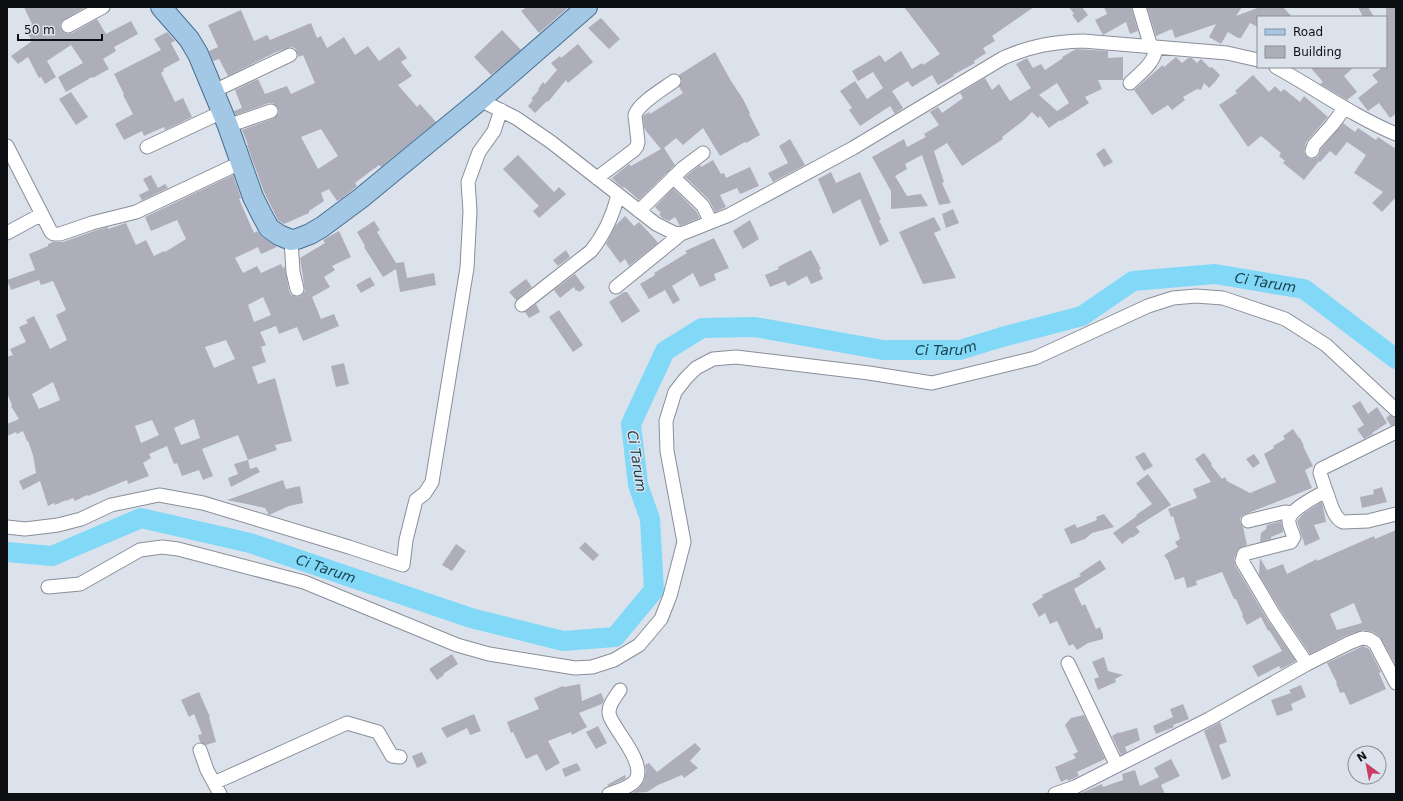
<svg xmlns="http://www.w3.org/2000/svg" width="1403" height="801" viewBox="0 0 1403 801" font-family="'DejaVu Sans',sans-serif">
<rect width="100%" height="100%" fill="#dce2ec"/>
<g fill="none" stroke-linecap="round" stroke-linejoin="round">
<path stroke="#82d8f7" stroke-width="20" id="s1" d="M7,552l45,4 89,-38 109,25 221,75 92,23 52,-4 39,-47 -4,-71 -12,-34 -7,-61 34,-73 37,-23 53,-1 128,23h77l42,-13 80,-21 51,-35 82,-7 89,15 92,70"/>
</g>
<path fill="#aeaeba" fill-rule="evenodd" d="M24,7h62l-25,15 -1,3 1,4 3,4 3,1 5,-1 25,-14 9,15 25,-13 7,13 -24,13 2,4 -13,8 6,10 -16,9 -1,-1 -26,15 -8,-15 25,-14 -12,-18 -24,16 9,16 -11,7 -4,-7 -2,1 -11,-21 -10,7 -7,-8 21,-15 -7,-13 7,-4z
M527,7h42l-30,26 -18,-22z
M904,7h130l-42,29 3,5 -12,7 3,5 -12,8 1,2 -22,12 1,1 -16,9 -6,-10 -20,12 -4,-6 -16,10 11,17 -8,6 -5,-8 -30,20 -11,-16 3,-2 -12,-17 15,-10 12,18 16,-11 -10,-16 -15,9 -6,-10 28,-16 5,7 16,-11 11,18 10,-6 1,2 17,-11z
M1069,7h13l6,8 -10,8 -6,-8 2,-1z
M1104,7h27l7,24 -8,3 -4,-12 -23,13 -8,-15 12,-6z
M1147,7h95l-6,9 24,-9h23l9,10h-34v10l-8,-4 -9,15h-3l-10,-6 -7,12 -12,-7 7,-13 -41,14 -3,-9 -16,7z
M1358,7h10l6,10h-11z
M1386,7h10v107l-6,4 -11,-15 -11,8 -10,-13 20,-16 -6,-7 11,-8h3z
M241,10l13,31 13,-6 3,5 41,-17 6,15 4,-2 6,12 17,-11 11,18 13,-9 11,15 20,-14 8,11 -6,4 11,14 -14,9 19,22 3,-3 16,18 -55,45 -2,-2 -24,18 2,3 -16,13 -4,2 -8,-12 -8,4 3,8 -15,10v2l-25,11 -6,-4 -14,-28 -17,-47h1l-6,-15 32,-12 5,-5 -1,-5 -5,-5h-4l-33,12 -2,-4 8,-3 -7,-18 23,-11 7,15 22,-8 4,8 24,-11 -12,-28 -4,2 -4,-9 -4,-1 -15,5 -48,24 -9,-17 -6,2 -4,-10 9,-4 -10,-22zM321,129l17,27 -20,13 -17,-32z
M601,18l19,21 -11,10 -21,-21z
M502,30l19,20 -30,25 -17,-18z
M167,32l8,9 -4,2 9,17 -17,9 1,2 -3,2 14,29 8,-4 9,19 -27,13 -1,-3 -20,9 -2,-5 -18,9 -9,-16 18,-10 -10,-19 1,-1 -10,-20 47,-24 -7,-11z
M578,44l15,18 -25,21 -2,-3 -18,22 -1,-1 -12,12 -7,-7 5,-6 -2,-1 8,-9 -1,-1 5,-7 2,2 12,-14 -6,-7 9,-7 1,2z
M1076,49l32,2v7l15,-1v23h-25l4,9 -17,8 4,6 -28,18 -1,-1 -11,8 -9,-12 -2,2 -6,-6 -9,9 -21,16 1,2 -41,27 -15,-23 -13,8 10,31 -2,1 9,20 -12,2 -17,-50 -17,9 2,5 -12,7 12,20 14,-2 7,12 -37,3v-18l-19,-34 32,-18 3,8 19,-10 -2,-3 15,-9 -9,-13 8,-5 4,6 21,-15 -3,-5 25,-15 7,12 7,-6 11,17 21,-13 -15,-24 11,-6 6,10 8,-4 4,6 18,-12 -1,-1zM1057,83l12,20 -12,8 -18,-16z
M715,52l16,29 12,18 7,14 -1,1 11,21 -14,8 -1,-1 -25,14 -17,-28 -20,17 -7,-7 -12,10 11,17 -36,35 -15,-13 -1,1 -5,-4 -6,-6 17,-14 2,2 30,-17 -15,-18 -2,-4 -1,-11 6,-4 1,2 33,-21 -4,-6 3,-6 -3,-6z
M1176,57l6,6 6,-5h4l5,5 4,-4 9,9 2,-1 8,8 -5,7 -6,6 -5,-5 -3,7 -4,-1 -14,8 2,3 -13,10 -4,-5 -16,10 -18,-25 24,-21 5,-4 1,2z
M1310,67h44l-10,9 13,16 -10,8 -27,-16 3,-2z
M1253,75l16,17 6,-6 6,6 3,-3 16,13 4,-6 24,21 -22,25 -2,10 2,4 3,2 4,1 5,-2 3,-8 22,-26 12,9 3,-4 18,12 2,-3 18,12v48l-14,15 -10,-9 11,-11 -29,-19 12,-18 -19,-13 -11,14 -6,-5 -10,11 -1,-1 -15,19 -21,-17 2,-2 -6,-5 2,-3 -20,-17 -13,11 -29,-42 18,-12 -2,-2z
M71,92l17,25 -12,8 -17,-26z
M790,139l15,26 -32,17 -5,-9 20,-10 -9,-17z
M1104,148l9,14 -9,5 -8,-13z
M518,155l36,37 5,-5 7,7 -27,24 -6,-7 6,-5 -36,-37z
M713,160l8,14 3,-1 2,5 24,-11 9,19 -19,8 -3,-6 -17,7 6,12 -11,5 -6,-12 -24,-23 15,-12 1,2z
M831,172l5,11 24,-11 21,48h-2l10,21 -9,5 -20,-47 -27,15 -15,-35z
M151,175l7,13 7,-4 3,4 -29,14 3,-2 -3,-5 10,-5 -6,-11z
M233,175l8,23 -2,1 15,34 3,-2 5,6 15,10 -16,7 -3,-7 -23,11 8,15 14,-7 4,7 20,-9 2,4 2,-1 4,24 2,4 7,2 4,-2 3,-4 -5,-33 25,-15 -2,-3 16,-9 12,26 -19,9 3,4 -11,7 6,10 -18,10 9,22 13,-5 5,12 -36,15 -6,-14 -18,7 -3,-8 -16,6 6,13 -5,2 5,15 -14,5 6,17 17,-6 17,63 -17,4 2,5 -29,10 -10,-25 -36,14 11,27 -10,4 -4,-10 -17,6 -5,-13 -3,1 -7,-18 -18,8 2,4 -8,5 6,13 -21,8 -1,-4 -39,16 -1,-1 -12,6 -2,-3 -7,3v-1l-11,5 -1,-2 -6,3 -8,-25 -17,9 -4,-9 17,-8 -3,-18 -5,-14h-1l-4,-10 -6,3 -1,-2 -9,4v-12l12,-5 -8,-13 1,-1 -5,-12v-36l6,-2 -3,-6 16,-7 -7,-15 9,-4 -2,-3 8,-4 16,33 17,-9 -11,-25 10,-5 -13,-29 -12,4 -2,-5 -28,10 -4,-10 28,-10 -6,-16 19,-8v-2l5,-2h10l31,-11 14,-4v2l18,-6 10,22 10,-5 8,16 10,-5 1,1 21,-13 -9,-19 -26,11 -6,-14zM263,297l8,18 -17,7 -6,-17zM226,340l9,19 -21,9 -9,-21zM53,382l7,18 -21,9 -7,-15zM194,419l6,19 -19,7 -7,-17zM152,420l7,15 -18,8 -6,-17z
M673,188l23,23 4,7 -20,8 -5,-9 -6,4 -7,-3 -3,-4 2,-1 -6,-6z
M953,209l6,14 -13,5 -4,-14z
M625,216l9,10 5,-4 15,16 4,5 -29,23 -4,-7 -5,4 -14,-19 9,-18z
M934,217l7,13 -7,3 22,45 -33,6 -24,-52z
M750,220l9,19 -16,10 -10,-18z
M374,221l6,9 -3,2 19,31 8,-1 3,16 27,-5 2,12 -36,7 -4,-23 -13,8 -19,-30 1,-1 -8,-14z
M714,238l15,30 -15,6 2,6 -16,7 -7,-14 -21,13 8,14 -7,4 -8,-14 -16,9 -9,-15 15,-9 -1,-2 33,-20 -2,-2z
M566,250l4,7 -12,9 -5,-6z
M811,250l10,19 -2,1 4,9 -12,5 -4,-8 -19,10 -3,-5 -15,6 -5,-12 14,-6 -1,-2z
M575,274l10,14 -6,4 -2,-2 -1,1 -2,-4 -14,11 -6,-8z
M370,277l5,8 -14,8 -5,-8z
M526,279l6,8 -16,13 -7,-8z
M624,292h3l13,19 -18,12 -13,-21z
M536,304l4,8 -11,6 -4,-6z
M559,310l24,35 -10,7 -24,-35z
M344,363l5,21 -13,3 -5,-21z
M1360,401l8,13 9,-7 10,16 -15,10 1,1 -9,5 -7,-10 7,-4 -12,-19z
M1390,415l6,3v6l-5,2 -5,-8z
M1293,429l6,9h1l4,8h-1l10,20 -8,4 7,18 -69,27 -3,3v4l3,5 4,18 -9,4 -4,10 1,6 32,54 29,42 -15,8 -2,-3 -21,11 -6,-11 30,-15 -13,-21 -1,1 -7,-14 -14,8 -5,-9 1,-1 -7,-16h-2l-12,-27 -26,9 1,4 -10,3 -3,-11 -9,3 -7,-19 -4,-6 14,-8 -3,-5 5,-3 -7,-23 -2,1 -3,-8 29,-11 -4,-9 18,-7 -16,-23 9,-6 8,11 -1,1 11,14 3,-2 2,4 23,12 26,-11 -12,-28 10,-6 -1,-2 12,-7 -2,-3z
M1144,452l9,14 -9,5 -9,-14z
M1254,454l6,9 -7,5 -7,-9z
M248,460l2,9 7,-2 3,5 -29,15 -3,-9 10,-4 -4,-10z
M1148,474l23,31 -35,22 4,5 -8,6 -1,-1 -9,7 -9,-11 24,-17 -1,-1 16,-11 -16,-21z
M283,480l3,9 14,-3 3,17 -14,3 -20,9 -4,-7 -38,-8z
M1382,487l5,15 -25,6 -2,-11 14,-3 -1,-4z
M1322,502l4,20 -12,3 6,14 -15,7 -8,-25 7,-8z
M1104,514l10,13 -22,6 -7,6 -14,5 -7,-15 11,-5 2,4 20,-8 -1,-3z
M1281,521l2,11 -12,5v2l-11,3 1,-9 5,-4 1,-4z
M1396,530v133l-1,1 -15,-27 -7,-5 -10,-2 -18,6 -35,18 -29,-43 -22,-36 1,-17 7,12 16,-6 4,10 30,-15v2l57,-25 1,3zM1354,603l8,20 -25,7 -7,-16z
M585,542l14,13 -6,6 -14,-13z
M456,544l10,7 -14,20 -10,-6z
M1100,560l6,9 -32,20 8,17 3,-2 11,25 4,-2 3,8v4l-15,4 -11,7 -4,-6 -4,2 -12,-25 -7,3 -5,-11 -6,4 -7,-13 11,-7 -1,-2 39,-19 -2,-2z
M1363,646l6,3 12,23 -2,1 7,16 -36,16 -6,-13 -4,1 -4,-10h1l-10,-20z
M452,654l6,10 -15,10 1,1 -7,5 -8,-11z
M1104,657l4,14 15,4 -8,4 1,3 -18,8 -4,-11 5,-2 -7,-15z
M580,684l2,17 19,-8 3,7 -2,4 -23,9 8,14 -15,8 -1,-3 -23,9 12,22 -14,8 -9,-17 -11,5 -13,-27 -2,1 -4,-11 32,-13 -5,-11 29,-12 1,1z
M1301,685l5,12 -15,7 2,6 -16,6 -6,-16 20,-7 -2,-3z
M199,692l11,25h-1l7,25 -10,3 -6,-3 -2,-7 4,-1 -8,-20 -5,3 -8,-17z
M1183,704l6,15 -16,6 1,2 -18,7 -3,-8 20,-9 -3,-8z
M474,714l7,17 -11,4 -3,-7 -20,10 -6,-10z
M1084,715l21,44 -28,13 2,4 -11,5 -1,-2 -6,3 -6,-15 21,-9 -3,-4 5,-2 -13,-27 6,-7z
M1220,722l7,20 -8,3 12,31 -9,4 -18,-49z
M598,726l9,17 -11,6 -10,-17z
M1137,728l3,12 -15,7 2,5 -6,3 -9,-19 7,-4v1z
M695,743l6,6 -11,12 8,7 -14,10 -2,-3 -24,10 -11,7 -15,1 7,-5 5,-7 2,-10 -1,-6 4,-2 8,9z
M422,752l5,11 -10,5 -5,-12z
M1171,759l9,17 -19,9 4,9h-86l23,-10 1,3 20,-7 -1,-6 13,-4 5,16 19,-9 -5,-9z
M577,763l4,7 -16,7 -3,-8z
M625,775l1,3 -1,1 -16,7 -2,-1z"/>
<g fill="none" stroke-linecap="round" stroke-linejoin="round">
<g stroke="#898e98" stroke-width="15">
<path id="minor" d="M1139,7l12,40
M68,26l35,-19
M1276,67c40,22 77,49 120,67
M1130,83c11,-11 25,-20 26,-36
M214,91l76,-36
M480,100l36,18 35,24 105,82 18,9 7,1 48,-19 124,-67 150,-90c27,-12 50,-16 80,-17l144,12 31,7
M228,126l43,-15
M7,146l44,86 3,2h6l32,-11 44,-11 106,-50
M147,147l75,-35
M1312,151l2,-6 18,-20 12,-16
M673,177l22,21 8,8 8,16
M597,178l37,-28 3,-4 1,-4 -3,-27c4,-12 28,-26 39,-34
M639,211l44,-43 20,-15
M7,233l35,-19
M291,240l2,32 4,17
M616,287l65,-53
M522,305l69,-54c13,-16 22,-36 27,-56
M1326,491l-6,-18 1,-4 75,-37
M1248,521l37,-9 7,1
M7,527l18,2 33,-4 23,-6 30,-14 48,-10 44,8 146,44 54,18 3,-25 10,-40 9,-7 7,-11 35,-214 3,-57 -2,-29 11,-30 15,-21 7,-21
M48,587l32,-3 60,-34 22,-3 16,2 126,33 153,63 32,9 86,14 17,-1 22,-7 25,-15 22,-26 9,-23 14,-54 -17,-91 -1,-30 9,-29 11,-14 10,-10 17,-9 23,-2 133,16 63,10 103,-25 113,-52 25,-8 23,-2 27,2 62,21 41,26 70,65
M1068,663l49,103
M1307,664l-33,-49 -32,-54 2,-7 47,-12 3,-5c-2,-5 -6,-13 -5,-18 2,-10 28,-23 37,-28 4,9 7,27 17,31l25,-1 28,-7
M200,750l7,20 13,24
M214,783l133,-60 31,9 14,24 8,1
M609,794c8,-3 19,-6 25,-12 13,-13 -10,-41 -17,-53 -3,-5 -8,-11 -8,-17 0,-8 7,-16 11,-22
M1055,794l20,-7 134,-68 98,-55 42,-21 13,-5 7,1 6,4 21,40"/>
</g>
<g stroke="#476f90" stroke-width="22">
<path id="primary" d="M161,7l28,32 9,15 30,72 25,71 9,18 7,13 10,7 12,5 6,-1 13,-5 12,-7 39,-29 119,-98 107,-93"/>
</g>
<use href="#minor" stroke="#fff" stroke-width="13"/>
<use href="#primary" stroke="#a3c8e5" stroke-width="20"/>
</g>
<g text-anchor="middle" stroke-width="3" stroke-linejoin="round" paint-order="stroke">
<g font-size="14" font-style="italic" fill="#183f4c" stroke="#dce2ec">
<text dy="5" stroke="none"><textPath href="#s1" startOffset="1570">Ci Tarum</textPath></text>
<text dy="5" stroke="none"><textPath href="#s1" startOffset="1234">Ci Tarum</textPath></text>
<text transform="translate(637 461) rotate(81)" y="5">Ci Tarum</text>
<text dy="5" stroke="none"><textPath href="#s1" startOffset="334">Ci Tarum</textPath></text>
</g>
</g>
<rect width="1403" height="801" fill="none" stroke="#0e0f13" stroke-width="16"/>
<rect x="1257" y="16" width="130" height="52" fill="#dce2ec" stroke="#8a8e95"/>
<rect x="1265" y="29" width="20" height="6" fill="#a3c8e5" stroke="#8a8e95"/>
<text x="1293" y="36" font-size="12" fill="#0e0f13">Road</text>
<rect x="1265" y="46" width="20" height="12" fill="#aeaeba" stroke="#8a8e95"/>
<text x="1293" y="56" font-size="12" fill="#0e0f13">Building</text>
<g transform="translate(1367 765) rotate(328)"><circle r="19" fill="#dce2ec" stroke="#8a8e95"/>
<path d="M0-3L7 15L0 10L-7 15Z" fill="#cb3c64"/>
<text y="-6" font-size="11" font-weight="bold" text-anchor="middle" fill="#0e0f13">N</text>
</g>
<path d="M18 34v6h84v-6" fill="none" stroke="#0e0f13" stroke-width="2"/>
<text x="24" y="34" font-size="12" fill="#0e0f13" stroke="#dce2ec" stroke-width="3" paint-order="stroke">50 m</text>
</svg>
